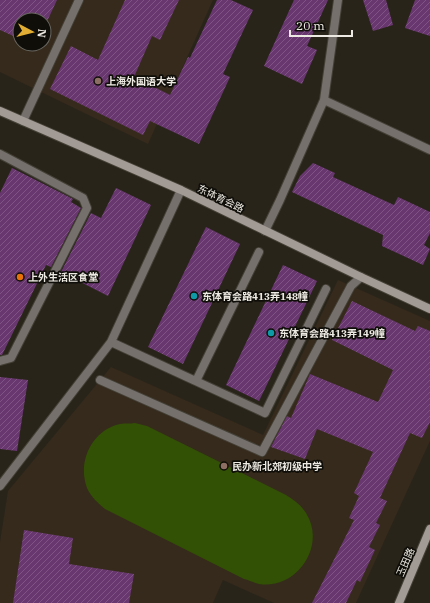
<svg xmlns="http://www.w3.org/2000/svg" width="430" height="603" viewBox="0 0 430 603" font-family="'IBM Plex Serif','Noto Sans SC',serif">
<defs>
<pattern id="building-hatch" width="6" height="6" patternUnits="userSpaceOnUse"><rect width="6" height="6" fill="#693770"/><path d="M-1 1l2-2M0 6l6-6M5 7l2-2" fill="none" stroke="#7f5484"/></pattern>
</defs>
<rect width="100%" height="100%" fill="#29241a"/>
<path fill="#352a1b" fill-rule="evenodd" d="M0,0h213l-65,144 -148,-72zM20,20h24v24h-24z
M338,280l92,41v120l-74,162h-82l-51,-23 -10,23h-213v-61l8,-51 103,-124 152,68z"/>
<path fill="#325105" d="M135,423l12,3 139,69c8,5 15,10 20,18 21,33 -10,77 -47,71 -5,-1 -10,-4 -15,-5l-139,-70c-7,-6 -14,-12 -18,-21 -10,-26 5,-58 33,-64 5,-1 10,0 15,-1z"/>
<path fill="url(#building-hatch)" d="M0,0h57l-13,28v-8h-24v19l-20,-9z
M125,0h54l-19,40 -8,-4 -18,41 36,18 18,-38 2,1 27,-58h14l22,10 -30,64 7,3 -31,67 -49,-23 -7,14 -93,-46 21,-43 27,14z
M294,0h34l-21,46 10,4 -15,34 -38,-18z
M363,0h23l7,25 -20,6z
M415,0h15v36l-25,-8z
M313,163l22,10 -2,4 61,28 4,-8 32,15v21l-6,12 6,4 -7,16 -41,-19 1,-11 -91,-43 8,-16z
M12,168l61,31 -2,3 10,6 -30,59 -5,-2 -44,90h-2v-162z
M116,188l35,17 -43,91 -47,-24 30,-59 10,5z
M206,227l34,17 -57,120 -35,-17z
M283,265l34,16 -58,120 -33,-16z
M352,301l63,30 3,-5 12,5v91l-8,16 -12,-5 -30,65 7,3 -11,22 4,2 -11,22 6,3 -15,32 -3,-2 -11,23h-34l42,-83 -5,-2 10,-22 -5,-3 19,-41 -56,-23 -12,30 -34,-12 16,-31 4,2 19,-44 68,28 15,-32 -61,-30z
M0,377l28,3 -11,71 -17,-2z
M24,530l49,8 -4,26 65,10 -5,29h-116z"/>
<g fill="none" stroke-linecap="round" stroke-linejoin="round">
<g stroke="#444036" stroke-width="10">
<path id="lane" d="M324,100l14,-100
M23,121l56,-121
M0,154l83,44 4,10 -76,150 -11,3
M265,231l15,-31 44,-100 106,50
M111,342l154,71 61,-124
M100,380l162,72 89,-166 10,-9
M196,381l63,-129
M0,486l111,-144 70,-152"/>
</g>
<g stroke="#444036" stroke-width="10">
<path id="secondary" d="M0,111l181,79 180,87 69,32
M399,603l31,-74"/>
</g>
<use href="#lane" stroke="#75706c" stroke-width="8"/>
<use href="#secondary" stroke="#a29a94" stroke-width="8"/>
</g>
<g fill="#8d6e63" stroke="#100e09" stroke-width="1.5">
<circle cx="98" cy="81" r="4"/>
<circle cx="224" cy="466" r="4"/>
</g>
<circle fill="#e8710a" stroke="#100e09" stroke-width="1.5" cx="20" cy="277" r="4"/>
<g fill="#0f9aa8" stroke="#100e09" stroke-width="1.5">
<circle cx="194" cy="296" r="4"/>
<circle cx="271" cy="333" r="4"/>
</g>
<g text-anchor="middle" stroke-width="3.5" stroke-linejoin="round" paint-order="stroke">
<g font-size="10" font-weight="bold" fill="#edeae3" stroke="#100e09" text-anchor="start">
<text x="106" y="85">上海外国语大学</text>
<text x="28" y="281">上外生活区食堂</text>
<text x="202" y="300">东体育会路413弄148幢</text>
<text x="279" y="337">东体育会路413弄149幢</text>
<text x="232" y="470">民办新北郊初级中学</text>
</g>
<g font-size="10" fill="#edeae3" stroke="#100e09">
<text transform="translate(221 198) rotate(26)" y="4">东体育会路</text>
<text transform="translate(405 562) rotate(-67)" y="4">玉田路</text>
</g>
</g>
<g transform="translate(32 32) rotate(97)"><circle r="19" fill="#100e09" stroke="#686660"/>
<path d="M0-3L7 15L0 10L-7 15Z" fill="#e3ae34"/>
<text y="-6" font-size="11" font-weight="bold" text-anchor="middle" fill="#edeae3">N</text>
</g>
<path d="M290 30v6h62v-6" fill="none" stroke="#edeae3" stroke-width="2"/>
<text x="296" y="30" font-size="12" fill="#edeae3" stroke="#100e09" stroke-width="3" paint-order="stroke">20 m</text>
</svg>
